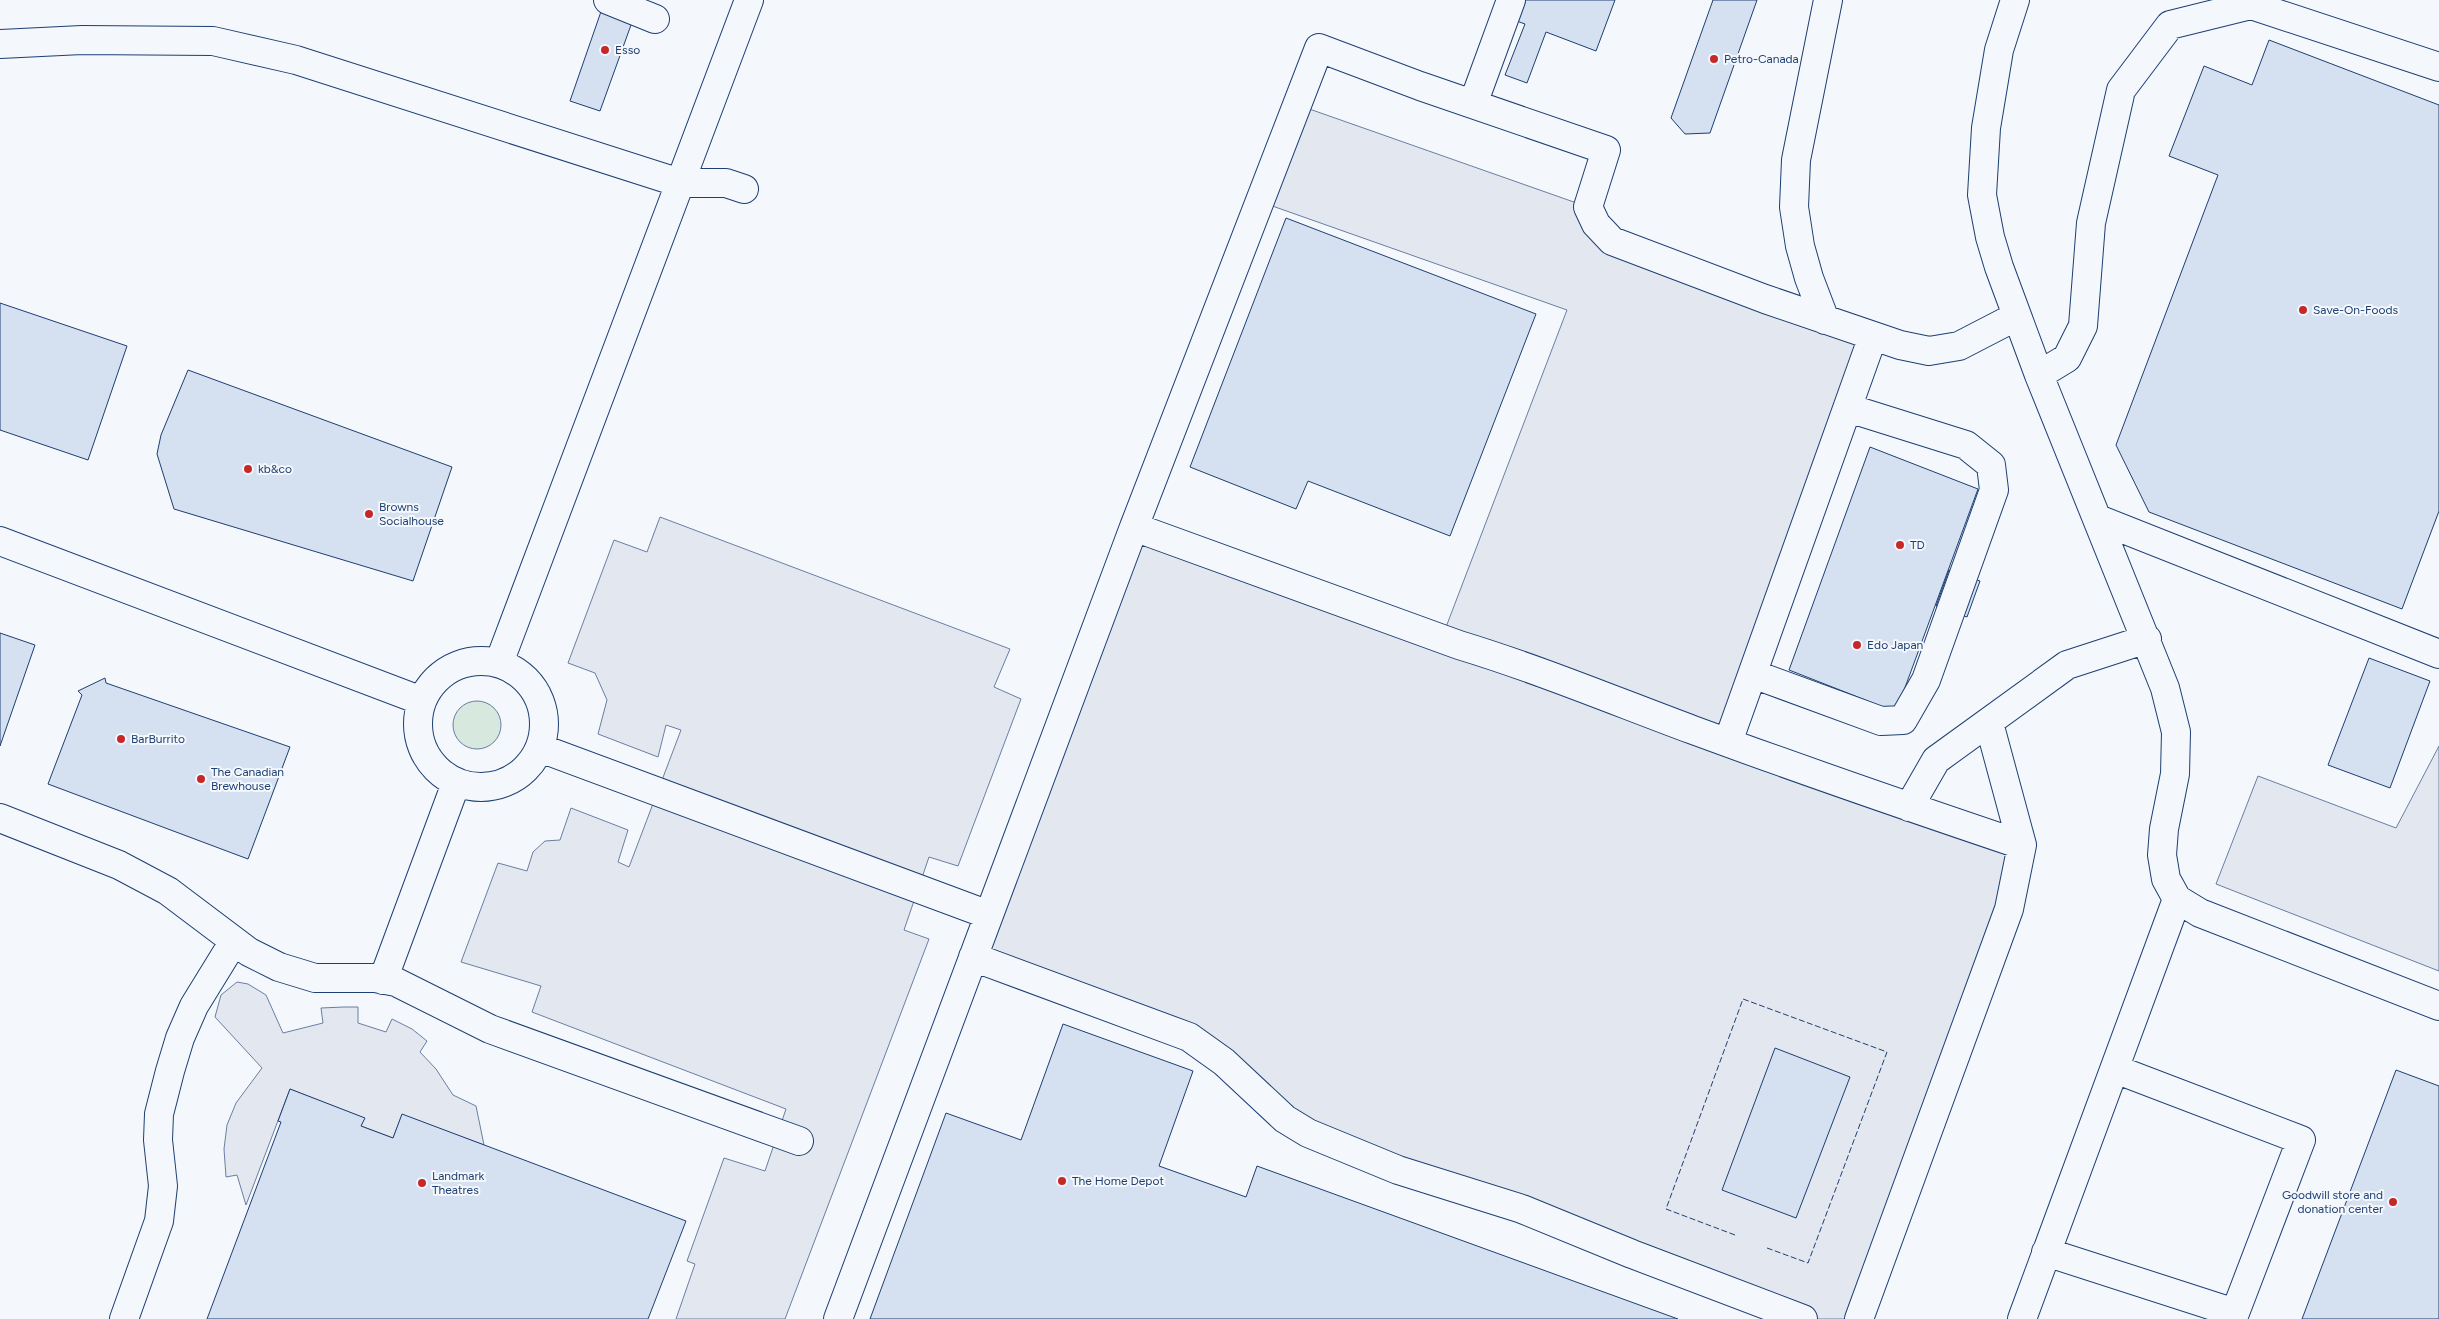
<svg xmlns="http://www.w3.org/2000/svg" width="2439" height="1319" viewBox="0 0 2439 1319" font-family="Figtree,sans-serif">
<rect width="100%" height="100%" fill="#f4f7fb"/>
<path fill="#d7e8df" stroke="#687fa3" d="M453 725a24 24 0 1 1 48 0a24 24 0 1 1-48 0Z"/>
<path fill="#e3e8f0" stroke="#687fa3" d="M1298,105l290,102 8,17 277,112 -145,406 294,103 -163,474h-56l-495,-186 -84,-71 -251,-105 161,-430 309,108 124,-325 -306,-108z
M660,517l350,132 -16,38 27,12 -63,167 -29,-9 -25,73 25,9 -144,380h-109l19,-55 -8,-3 37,-103 41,13 21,-62 -254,-97 9,-26 -80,-24 37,-99 29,8 6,-19 12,-11 15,-1 11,-32 57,22 -10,32 11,5 52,-137 -15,-5 -8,32 -60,-23 9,-34 -12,-27 -27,-10 46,-123 33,12z
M2439,746v225l-223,-87 42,-108 138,52z
M237,982l11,2 18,11 17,38 40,-10 -2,-15 23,-1h14v16l28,9 6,-13 20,10 15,12 -7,11 16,17 17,26 23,11 8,39 -82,-30 -9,23 -32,-12 3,-8 -74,-29 -44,116 -9,-30 -11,2 -2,-28 3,-24 9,-22 26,-35 -47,-51 6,-22z"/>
<path fill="#d5e0f0" stroke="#1d3f73" d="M605,0h35l-40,111 -30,-10z
M1519,0h96l-19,51 -50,-19 -19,51 -22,-8 20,-51 -14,-5z
M1713,0h44l-47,133 -25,1 -14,-16z
M2269,40l170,65v406l-37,98 -253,-97 -33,-67 102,-270 -49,-19 35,-90 48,19z
M1286,218l250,96 -86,222 -142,-55 -12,28 -106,-42z
M0,303l127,43 -39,114 -88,-30z
M188,370l264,97 -39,114 -239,-72 -17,-55 4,-19z
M1870,447l108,42 -82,223 -107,-42z
M1949,570l31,11 -13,36 -31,-11z
M0,633l35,12 -35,101z
M2369,658l61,23 -40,107 -62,-23z
M105,678l1,5 184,64 -42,112 -200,-75 34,-89 -4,-4z
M1063,1024l130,47 -34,95 87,31 11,-31 421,153h-808l76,-206 75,27z
M1775,1048l75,29 -54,141 -74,-28z
M2396,1070l43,16v233h-137z
M290,1089l75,29 -4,8 32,12 9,-24 284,107 -38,98h-441l74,-197 -3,-1z"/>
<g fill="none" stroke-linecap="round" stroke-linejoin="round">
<g stroke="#1d3f73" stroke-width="30">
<path id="minor" d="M608,0l47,19
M2015,0l-16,50 -13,78 -4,67 8,42 9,30 40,108 126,313 11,44 -1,42 -11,55 -2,26 4,24 11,20 23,14 239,93
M0,44l82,-4 131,1 83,19 384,123h46l18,6
M1473,104l38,-104
M1825,320l-16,-42 -9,-32 -6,-39 2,-47 32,-160
M2039,375l28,-17 16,-32 8,-103 30,-133 49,-65 81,-20 188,62
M2098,519l341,135
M1134,527l185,-479 101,38 186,64 -18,57 8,17 16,17 153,58 135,46 29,6 30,-5 58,-30
M0,541l422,160
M418 724a63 63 0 1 1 126 0a63 63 0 1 1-126 0Z
M499,663l250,-663
M1753,674l128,47 22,-1 23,-40 68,-190 -3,-25 -25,-20 -118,-37
M1728,742l145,-406
M540,748l449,167
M1909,807l27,-47 131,-95 80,-26
M0,818l119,47 49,26 81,61 30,15 36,11h60l21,4 94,47 309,112
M973,957l216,80 35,25 61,57 23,14 90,37 124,39 110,45 171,65
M383,980l73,-197
M2046,1252l189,61 66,-173 -186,-71
M124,1319l35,-98 4,-35 -5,-46 1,-26 11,-43 10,-33 14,-32 40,-65
M838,1319l296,-792 325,118c79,24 156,56 234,85 109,40 219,78 329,115
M1859,1319l150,-410 13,-64 -33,-122
M2022,1319l155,-420"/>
</g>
<use href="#minor" stroke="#f4f7fb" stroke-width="28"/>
<path stroke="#1d3f73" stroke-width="1" stroke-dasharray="6 2.5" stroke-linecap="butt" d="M1735,1235l-69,-26 77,-210 144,53 -79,211 -41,-15"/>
</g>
<g fill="#c62828" stroke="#f4f7fb" stroke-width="2">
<circle cx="605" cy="50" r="5"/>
<circle cx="1714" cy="59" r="5"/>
<circle cx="2303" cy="310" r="5"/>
<circle cx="248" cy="469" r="5"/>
<circle cx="369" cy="514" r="5"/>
<circle cx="1900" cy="545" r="5"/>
<circle cx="1857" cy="645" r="5"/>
<circle cx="121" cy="739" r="5"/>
<circle cx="201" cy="779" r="5"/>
<circle cx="1062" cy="1181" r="5"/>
<circle cx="422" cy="1183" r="5"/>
<circle cx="2393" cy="1202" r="5"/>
</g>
<g text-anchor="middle" stroke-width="4" stroke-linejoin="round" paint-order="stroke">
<g font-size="12" fill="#1d3f73" stroke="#f4f7fb" text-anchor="start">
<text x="615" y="54">Esso</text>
<text x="1724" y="63">Petro-Canada</text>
<text x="2313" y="314">Save-On-Foods</text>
<text x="258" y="473">kb&amp;co</text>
<text x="379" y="511">Browns<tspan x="379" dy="14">Socialhouse</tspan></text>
<text x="1910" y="549">TD</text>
<text x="1867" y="649">Edo Japan</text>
<text x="131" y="743">BarBurrito</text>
<text x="211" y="776">The Canadian<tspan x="211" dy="14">Brewhouse</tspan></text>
<text x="432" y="1180">Landmark<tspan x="432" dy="14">Theatres</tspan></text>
<text x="1072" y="1185">The Home Depot</text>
<text x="2383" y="1199" text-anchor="end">Goodwill store and<tspan x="2383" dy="14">donation center</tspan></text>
</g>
</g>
</svg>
